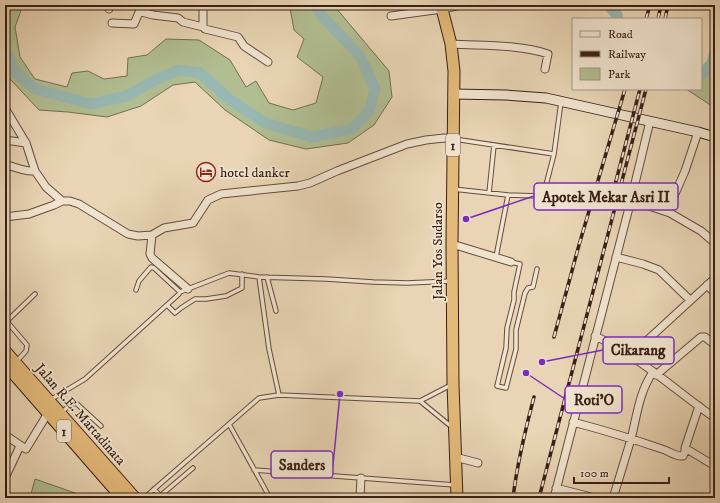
<svg xmlns="http://www.w3.org/2000/svg" width="720" height="503" viewBox="0 0 720 503" font-family="'IM FELL DW Pica',serif">
<rect width="100%" height="100%" fill="#e9d5b5"/>
<filter id="stains"><feTurbulence type="fractalNoise" baseFrequency=".005" numOctaves="4"/><feColorMatrix values="0 0 0 0 .2 0 0 0 0 .09 0 0 0 0 .02 0 0 0 .5 -.17"/></filter>
<radialGradient id="worn" r=".72"><stop offset=".6" stop-color="#630" stop-opacity="0"/><stop offset="1" stop-color="#630" stop-opacity=".3"/></radialGradient>
<path fill="#b1be92" stroke="#746e54" d="M5,5h18l-8,22 5,30 15,22 32,8 5,-14 16,-2 16,8 23,-3 1,-18 19,-3 19,-16 33,1 31,20 16,27 10,-6 13,22 24,7 23,-7 7,-26 -26,-20 7,-18 -10,-9 -4,-22 -9,-3h55v3l53,63 3,26 -18,28 -26,18 -42,6 -37,-9 -44,-30 -30,-28 -22,3 -32,21 -34,11 -39,-5 -29,-2 -29,-31 -5,-11z
M715,52v52l-3,2 -26,-17h15v-14l11,-12z
M35,479l43,15 -1,4h-47z"/>
<g fill="none" stroke-linecap="round" stroke-linejoin="round">
<path stroke="#98b8b3" stroke-width="11" d="M608,5l9,10 1,4
M5,11l1,-6
M5,49l11,24 19,16 56,15 36,-8 26,-15 26,-11 21,3 29,26 36,24 47,14 40,-8 17,-18 6,-22 -15,-33 -38,-40 -6,-11
M701,75l11,-12 3,-11"/>
<g stroke="#644c3d" stroke-width="5.5">
<path id="service" d="M454,139l100,15
M453,189l55,6 -12,62
M489,193l5,-48
M508,195l31,1 5,-3 10,-39 7,-52
M511,262l9,2 -6,28v8l-7,28 -1,20 -9,38 9,2 10,-39v-19l9,-37 3,-5 5,-1 4,-18
M259,277l10,72 10,46
M267,277l9,34
M180,292l49,-19 30,4 67,2 47,3 34,1 45,-2
M167,305l8,8 6,-5 14,-9h11l20,-3 16,-8v-14
M17,361l9,-10 1,-6 -18,-21 -1,-4 27,-26
M50,400l35,-21 94,-85 1,-2 -26,-24 -3,-1 -12,14 -3,9
M420,401l33,27
M61,413l10,-9 5,-1 25,23
M229,424l41,74
M254,470l201,15
M154,489l8,9
M160,496l33,-28
M144,498l115,-100 20,-3 141,6 31,-16"/>
</g>
<g stroke="#644c3d" stroke-width="9">
<path id="minor" d="M140,5v5l1,2 12,3 25,3 5,4 20,5
M203,5v22l2,2 33,8 6,9 24,16
M109,9l1,-4
M391,16l51,-7 19,-4
M112,23l22,1 6,-14
M451,44c31,2 67,0 97,10l-3,15
M5,108l21,35 9,28 11,16 16,14
M5,140l21,3
M5,164c8,3 22,8 30,7
M631,200l39,13 31,18 14,12
M667,212l18,-41 13,-39
M5,217l24,-3 25,-9 8,-4h8l9,3 49,30 10,2 14,-1 12,-7 29,-5 15,-23 13,-6 77,-8 12,-3 27,-12 70,-27 19,-4 18,-2 9,1
M152,235l-2,19 2,4 36,31
M452,244l59,18
M616,257l27,7 16,6 31,30
M707,285l8,8
M595,336c44,20 81,55 120,82
M630,356l85,-78
M656,375l45,-38h4l10,8
M699,406l-14,42 30,18
M573,422c30,8 60,17 89,27 7,2 14,8 21,7l3,-7
M8,437l18,12 22,-36
M455,457l23,6
M5,478l15,-32
M556,488l39,10
M360,498l1,-20
M554,498l77,-298 19,-79
M613,498c6,-19 12,-39 18,-59 6,-23 8,-47 22,-67"/>
</g>
<g stroke="#381f15" stroke-width="11">
<path id="secondary" d="M454,94l52,1 40,3 152,34 17,5"/>
</g>
<g stroke="#381f15" stroke-width="13">
<path id="trunk" d="M441,5l10,39 3,27 -2,173 1,140 4,114
M5,351l130,147
M5,364l117,134"/>
</g>
<use href="#service" stroke="#f1e4cf" stroke-width="3.5"/>
<use href="#minor" stroke="#f1e4cf" stroke-width="7"/>
<use href="#secondary" stroke="#f1e4cf" stroke-width="9"/>
<use href="#trunk" stroke="#e4ba7a" stroke-width="11"/>
<g stroke="#381f15" stroke-width="3.5">
<path id="rail" d="M646,19l4,-14
M658,19l3,-14
M665,19l3,-14
M610,204l30,-115
M554,337l25,-92 46,-156
M513,498c4,-34 12,-67 21,-101
M539,498l107,-409"/>
</g>
<use href="#rail" stroke="#f1e4cf" stroke-width="2" stroke-dasharray="6" stroke-linecap="butt"/>
</g>
<defs>
<g id="hotel-ring" transform="scale(1)"><circle r="9.5" fill="#f1e4cf" stroke="#8f2418" stroke-width="1.5"/><path d="M-6-4.5h1.5V1H6V5H4.5V3h-9V5H-6ZM-4 0a1.8 1.8 0 1 1 3.6 0ZM.5 0V-2.5h3Q6-2.5 6 0Z" fill="#8f2418"/></g>
</defs>
<g fill-rule="evenodd">
<use href="#hotel-ring" x="206" y="172"/>
</g>
<g text-anchor="middle" stroke-width="3.5" stroke-linejoin="round" paint-order="stroke">
<g fill="#f1e4cf" stroke="#705a4d" stroke-width="1">
<rect x="446" y="134" width="14" height="22" rx="3"/>
<rect x="57" y="420" width="14" height="22" rx="3"/>
</g>
<g font-size="13" font-weight="bold" fill="#381f15">
<text x="453" y="150">1</text>
<text x="64" y="436">1</text>
</g>
<g font-size="14" fill="#381f15" stroke="#f1e4cf" text-anchor="start">
<text x="220" y="177">hotel danker</text>
</g>
<g font-size="14" fill="#381f15" stroke="#f1e4cf">
<text transform="translate(437 251) rotate(-90)" y="5">Jalan Yos Sudarso</text>
<text transform="translate(81 414) rotate(49)" y="5">Jalan R.E. Martadinata</text>
</g>
</g>
<path fill="none" stroke="#7b2cbf" stroke-width="1.5" d="M466 219L534 196M542 362L603 350M526 373L565 399M340 394L333 465"/>
<g fill="#7b2cbf" stroke="#f1e4cf" stroke-width="1.5">
<circle cx="466" cy="219" r="4"/>
<circle cx="542" cy="362" r="4"/>
<circle cx="526" cy="373" r="4"/>
<circle cx="340" cy="394" r="4"/>
</g>
<g fill="#f1e4cf" stroke="#7b2cbf" stroke-width="1.5">
<rect x="534" y="183" width="144" height="27" rx="4"/>
<rect x="603" y="337" width="71" height="27" rx="4"/>
<rect x="565" y="386" width="57" height="27" rx="4"/>
<rect x="271" y="451" width="62" height="27" rx="4"/>
</g>
<g font-size="15" text-anchor="middle" font-weight="bold" fill="#381f15">
<text x="606" y="202">Apotek Mekar Asri II</text>
<text x="638" y="355">Cikarang</text>
<text x="594" y="405">Roti'O</text>
<text x="302" y="470">Sanders</text>
</g>
<rect width="720" height="503" fill="none" stroke="#e9d5b5" stroke-width="20"/>
<rect x="6" y="6" width="708" height="491" fill="none" stroke="#381f15" stroke-width="2"/>
<rect x="10" y="10" width="700" height="483" fill="none" stroke="#381f15"/>
<rect x="572" y="18" width="130" height="72" fill="#f1e4cf" stroke="#a79585"/>
<rect x="580" y="31" width="20" height="6" fill="#f1e4cf" stroke="#a79585"/>
<text x="608" y="38" font-size="12" fill="#381f15">Road</text>
<rect x="580" y="51" width="20" height="6" fill="#381f15" stroke="#a79585"/>
<text x="608" y="58" font-size="12" fill="#381f15">Railway</text>
<rect x="580" y="68" width="20" height="12" fill="#b1be92" stroke="#a79585"/>
<text x="608" y="78" font-size="12" fill="#381f15">Park</text>
<path d="M574 477v6h95v-6" fill="none" stroke="#381f15" stroke-width="2"/>
<text x="580" y="477" font-size="12" fill="#381f15" stroke="#f1e4cf" stroke-width="3" paint-order="stroke">100 m</text>
<rect width="100%" height="100%" filter="url(#stains)"/>
<rect width="100%" height="100%" fill="url(#worn)"/>
</svg>
